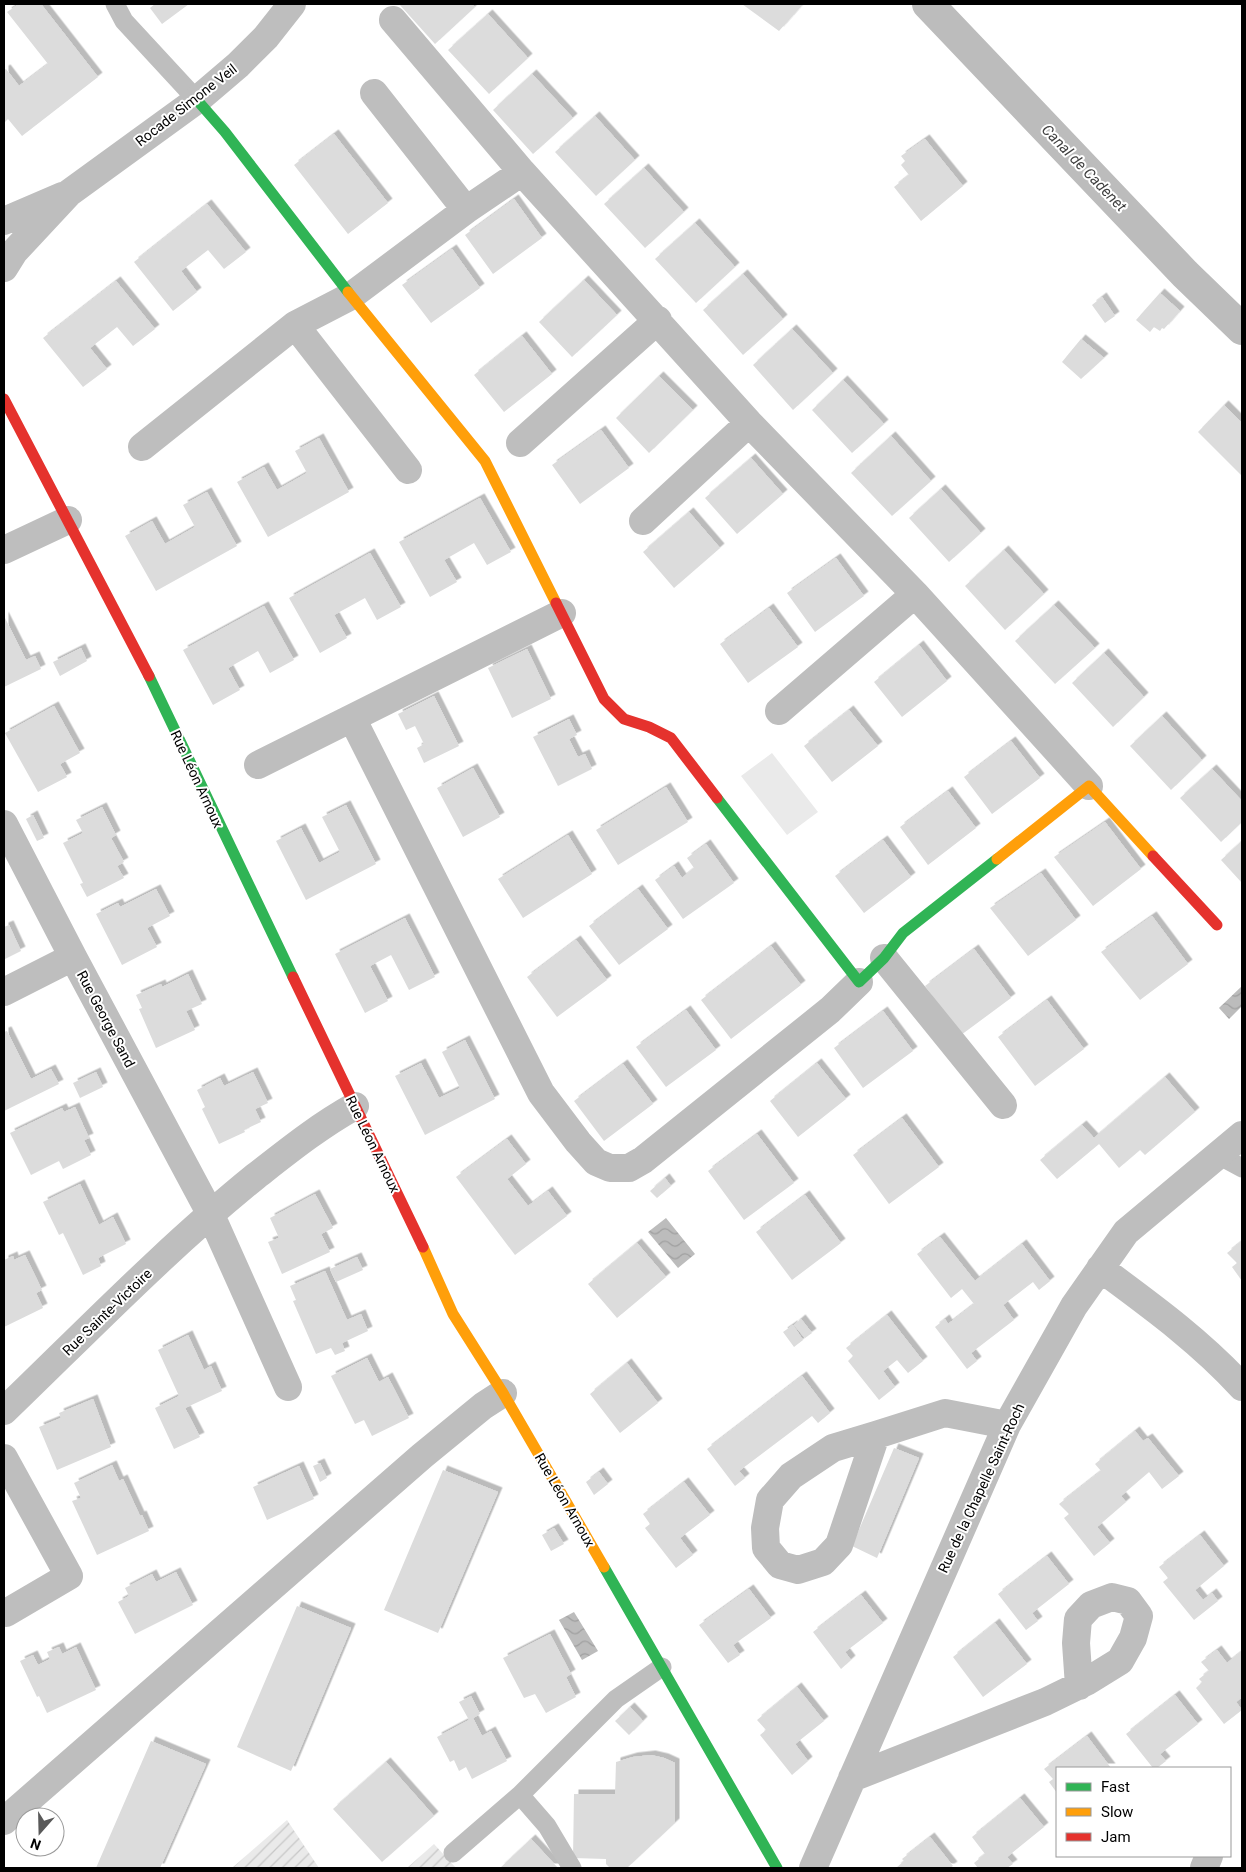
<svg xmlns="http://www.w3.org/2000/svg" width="1246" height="1872" viewBox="0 0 1246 1872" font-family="Roboto,sans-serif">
<defs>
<pattern id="garden-furrows" width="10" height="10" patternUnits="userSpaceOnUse" patternTransform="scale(1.25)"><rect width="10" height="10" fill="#eaeaea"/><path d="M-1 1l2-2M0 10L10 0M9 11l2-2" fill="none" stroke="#c7c7c7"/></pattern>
<pattern id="water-waves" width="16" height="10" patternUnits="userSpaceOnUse" patternTransform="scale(1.25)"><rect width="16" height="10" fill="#bcbcbc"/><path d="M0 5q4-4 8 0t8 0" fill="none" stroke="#a0a0a0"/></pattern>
<filter id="shadow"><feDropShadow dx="4.5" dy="-4.5" stdDeviation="0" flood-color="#0004"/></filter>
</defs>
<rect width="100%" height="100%" fill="#fff"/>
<path fill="#eaeaea" d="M772,753l46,59 -31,23 -46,-59z"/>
<path fill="url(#garden-furrows)" d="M287,1820l32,48h-87z
M434,1844l22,24h-49z"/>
<path fill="url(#water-waves)" d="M1242,986v20l-13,13 -10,-11z
M666,1218l29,36 -17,14 -30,-36z
M574,1612l24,39 -16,9 -23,-40z"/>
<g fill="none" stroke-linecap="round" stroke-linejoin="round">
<path stroke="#bcbcbc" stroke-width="32" d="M928,4l257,270 57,55"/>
</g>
<path fill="#dcdcdc" filter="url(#shadow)" d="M19,4h22l57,73 -76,59 -14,-17 -4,4v-53l2,-1 13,17 29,-22 -41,-52z
M155,4h34l-27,20 -12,-16z
M399,4h72l4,3 -40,37z
M742,4h61l-24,27z
M488,14l40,44 -39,36 -41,-44z
M532,74l41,44 -40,36 -40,-44z
M595,116l40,44 -39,36 -41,-44z
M334,134l54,69 -40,31 -54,-69z
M925,139l38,47 -42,35 -27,-34 15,-12 -8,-10 4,-4 -4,-5z
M644,168l40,44 -39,36 -41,-44z
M514,199l28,39 -49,36 -28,-39z
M207,204l39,48 -22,17 -16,-19 -27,21 16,21 -24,19 -39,-49z
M695,223l40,44 -39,36 -41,-44z
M452,249l28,39 -49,35 -29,-38z
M743,274l40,45 -40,36 -40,-45z
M584,280l33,35 -45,42 -33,-35z
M116,281l39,48 -22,17 -16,-19 -27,21 17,21 -24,18 -40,-49z
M1160,293l20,18 -16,18 -2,-1 -2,3 -6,-4 -4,5 -14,-12z
M1102,297l13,19 -10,7 -13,-18z
M792,329l41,44 -40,37 -40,-45z
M522,336l30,38 -48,38 -30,-37z
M1081,339l23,19 -23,21 -19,-17z
M659,376l34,34 -44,43 -33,-35z
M843,380l41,44 -32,29 -40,-43z
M1224,405l18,18v53l-44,-44z
M601,430l28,38 -49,36 -28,-39z
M891,436l40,45 -39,35 -41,-43z
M319,438l30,54 -81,45 -31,-55 27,-15 13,23 30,-17 -12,-22z
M751,458l32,36 -46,40 -32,-36z
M941,489l40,44 -32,29 -40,-44z
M207,492l30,54 -81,45 -31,-55 27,-15 13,23 30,-17 -12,-22z
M480,498l31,54 -24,13 -13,-22 -30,17 13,22 -27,15 -31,-55z
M689,512l31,36 -46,40 -31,-36z
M1004,550l40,44 -39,36 -40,-44z
M370,553l31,54 -24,13 -12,-22 -31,17 13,23 -27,15 -31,-55z
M836,558l28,38 -49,36 -28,-39z
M1054,605l41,43 -40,36 -40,-43z
M264,606l30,54 -24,13 -12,-22 -30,17 12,22 -27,15 -30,-55z
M769,608l29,39 -50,36 -28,-39z
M4,616l22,44 9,-4 6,13 -37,18z
M919,645l28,36 -45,36 -28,-35z
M81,648l6,13 -27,15 -7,-14z
M527,649l24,50 -39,19 -24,-50z
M1104,653l40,44 -31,30 -41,-44z
M434,696l25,50 -35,17 -7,-15 7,-4 -9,-18 -9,4 -8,-16z
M54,706l26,47 -20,11 7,13 -29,15 -33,-59z
M849,710l29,36 -46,36 -28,-36z
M1162,716l40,44 -31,30 -41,-44z
M569,719l8,16 -8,4 9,18 7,-3 7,15 -34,17 -25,-49z
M1011,741l29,37 -48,36 -28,-37z
M473,768l27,49 -37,20 -26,-49z
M1212,769l30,32v21l-21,20 -41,-44z
M666,787l22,35 -70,43 -22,-35z
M948,791l28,37 -48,37 -28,-38z
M346,805l30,59 -70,36 -30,-59 25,-13 18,35 21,-11 -18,-35z
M102,807l14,28 -5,3 13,24 -7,4 7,12 -37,19 -7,-13 3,-1 -20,-40 20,-10 -7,-13z
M33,815l11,23 -7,3 -11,-22z
M1105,822l36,47 -48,37 -39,-49z
M568,835l24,39 -69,44 -25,-39z
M883,840l28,37 -47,36 -29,-37z
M1242,841v42l-21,-23z
M706,844l28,39 -51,36 -28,-39 19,-14 8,12 12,-10 -7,-10z
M1041,873l35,47 -48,36 -38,-48z
M156,889l14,27 -23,12 10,19 -35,18 -26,-51 22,-11 2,4z
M638,889l30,40 -49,36 -30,-39z
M1152,916l36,48 -48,36 -39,-48z
M405,918l30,59 -26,13 -18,-35 -21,11 18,35 -23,12 -30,-59z
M9,925l12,26 -16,8 -1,-32z
M576,940l31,40 -50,37 -30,-40z
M771,946l30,39 -70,54 -30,-39z
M974,949l37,49 -50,37 -36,-49z
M188,974l14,30 -16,7 9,19 -39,18 -17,-39 3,-1 -6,-13 25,-11 1,3z
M1047,1000l37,49 -49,37 -37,-49z
M686,1010l30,40 -50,37 -30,-40z
M883,1011l30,40 -50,37 -29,-40z
M7,1031l24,48 20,-10 8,15 -55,27v-79z
M465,1040l30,59 -70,36 -30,-59 26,-13 18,35 21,-10 -18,-36z
M817,1063l29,36 -48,38 -28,-36z
M623,1064l30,40 -49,37 -30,-40z
M96,1072l7,15 -23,11 -7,-15z
M253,1072l15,31 -13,6 6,13 -17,8 1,2 -26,12 -17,-35 3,-2 -8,-17 23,-12 4,8z
M1165,1077l30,35 -50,43 -5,-5 -21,18 -20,-24 -42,35 -17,-19 42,-35 12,13z
M75,1107l14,31 -5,2 7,15 -28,14 -4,-8 -28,14 -21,-42 52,-25 2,4z
M902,1118l37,49 -50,37 -36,-49z
M757,1134l37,49 -50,37 -36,-49z
M507,1139l19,25 -19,15 21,27 20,-15 19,25 -52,39 -59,-78z
M665,1178l6,8 -14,12 -7,-7z
M80,1184l19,41 14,-8 13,27 -28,14 3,8 -18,9 -20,-42 -4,2 -16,-33z
M315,1194l18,34 -12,6 9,18 -48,22 -14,-32 11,-4 -9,-20z
M805,1195l36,48 -49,37 -36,-48z
M940,1237l35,44 47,-37 28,37 -11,9 -6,-8 -30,23 11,15 -43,33 6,8 -10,8 -32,-42 10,-8 3,5 26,-20 -12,-15 -11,9 -34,-44z
M1242,1241v40l-10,-14 5,-4 -10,-10z
M637,1243l29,34 -49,41 -29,-34z
M25,1255l17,35 -6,3 7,15 -39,19v-67l9,-4 1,4z
M357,1257l6,13 -27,12 -6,-13z
M325,1271l22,49 14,-6 7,17 -26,12 3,8 -10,4 -4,-7 -15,6 -23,-53 3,-1 -6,-14z
M887,1315l36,46 -15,12 -11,-13 -14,11 12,16 -16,13 -31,-39 5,-5 -7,-8z
M801,1319l11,14 -7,5 -11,-13z
M793,1325l10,15 -9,7 -11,-15z
M188,1335l16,35 7,-4 11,25 -37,17 15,29 -26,12 -19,-41 24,-12 -21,-46z
M367,1358l12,24 9,-5 21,41 -37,18 -8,-16 -9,4 -24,-48z
M627,1363l31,40 -38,30 -30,-39z
M802,1376l28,37 -12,10 -6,-7 -73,55 6,7 -10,8 -28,-37z
M93,1399l18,48 -54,23 -18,-43 22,-9 -2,-5z
M1135,1431l8,10 5,-3 31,38 -17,13 -13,-17 -28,24 5,6 -29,25 13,16 -16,13 -30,-38 5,-4 -10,-10 42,-33 -6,-7z
M894,1448l25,10 -42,100 -25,-12z
M320,1463l7,15 -7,4 -7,-16z
M112,1465l7,16 4,-2 17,37 2,-1 7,16 -52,24 -25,-54 9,-3 -7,-15z
M299,1466l15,33 -47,21 -14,-33z
M443,1470l55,22 -60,141 -54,-23z
M599,1472l9,12 -14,11 -8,-13z
M684,1482l26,33 -30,23 13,17 -17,13 -31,-40 5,-4 -7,-10z
M554,1528l10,16 -13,7 -9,-16z
M1200,1535l24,31 -29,24 8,10 9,-7 6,8 -24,19 -31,-38 5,-4 -9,-11z
M1047,1556l22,28 -37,29 6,8 -12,9 -28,-36z
M176,1572l17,33 -58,29 -17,-32 11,-6 -4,-8 27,-14 4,8z
M749,1589l22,29 -38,27 7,10 -12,8 -29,-38z
M861,1595l22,28 -38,29 6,8 -10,9 -28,-37z
M297,1606l54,22 -60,143 -54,-24z
M995,1623l32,41 -44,33 -30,-40z
M550,1634l21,40 -5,3 10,20 -30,16 -11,-19 -11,4 -21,-40z
M59,1647l3,7 14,-7 20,43 -49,23 -8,-17 -2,1 -17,-36 13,-6 5,10 12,-6 -3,-7z
M1217,1650l10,13 15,-12v46l-6,5 6,8 -18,14 -28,-36 6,-6 -3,-3 10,-8 -8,-9z
M797,1687l27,34 -29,23 13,17 -16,14 -32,-40 6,-5 -9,-10z
M1175,1695l23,29 -38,30 6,7 -9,7h-4l-27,-34z
M471,1696l9,18 -7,4 9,18 9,-5 16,30 -35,18 -6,-12 -7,4 -5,-11 -4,2 -13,-25 32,-17 -10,-18z
M630,1707l13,14 -14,14 -14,-14z
M1087,1736l24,32h-54v25l-8,-11 4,-3 -9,-10z
M151,1741l55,23 -46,104h-64z
M651,1755l13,3 11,5v60l-48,45h-17l-4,-4v-5l-33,-1 1,-64h41l1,-32 17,-5z
M386,1762l48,54 -52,46 -49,-53z
M1020,1798l24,29 -37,30 6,7 -6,4h-29l-4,-5 11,-9 -13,-17z
M930,1837l23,29 -3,2h-54l8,-7 -2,-2z
M531,1839l27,29h-58z"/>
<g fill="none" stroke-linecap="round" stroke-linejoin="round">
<path stroke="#bebebe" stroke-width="19" d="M115,4l9,17 73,79
M1218,1155l24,13
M520,1795l27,31 25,42
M453,1853l67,-58 96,-96 46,-32"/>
<path stroke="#bebebe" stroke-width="28" d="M393,20l129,152 227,251 166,171 174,192
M374,93l92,117
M4,221l58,-25
M4,268l10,-16 55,-59 128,-93 41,-35 28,-28 26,-33
M295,325l113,145
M520,443l138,-123
M142,447l153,-122 56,-29 115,-86 56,-38
M643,521l106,-98
M4,550l64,-30
M779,711l136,-117
M352,718l210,-105
M258,765l94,-47 189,375 37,49 18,20 14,6h19l14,-8 187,-150 29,-28
M4,824l69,133 137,256 78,174
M884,958l119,147
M4,992l69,-35
M1100,1268c50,37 100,73 142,119
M4,1411c83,-80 163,-163 252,-235 32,-25 63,-50 99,-70
M876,1435l-37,110 -16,17 -25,8 -18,-5 -14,-17 -1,-20 5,-28 21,-24 42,-28 43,-13 69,-22 62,12
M4,1458l65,118 -63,37
M852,1778l193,-76 41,-20 34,-21 13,-23 6,-22 -11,-15 -16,-4 -21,8 -13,14 -2,24 3,43
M4,1821l418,-365 61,-50 20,-13
M813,1868l194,-443 67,-119 52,-74 116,-97
M1204,1868l5,-12"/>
<path stroke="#30b455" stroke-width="11" d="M197,100l28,32 123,160
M149,676l144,301
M717,798l142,184 25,-24 19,-25 94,-74
M604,1567l173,301"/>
<path stroke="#ff9f0a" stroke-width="11" d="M348,292l137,169 71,142
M997,859l92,-73 64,70
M423,1247l30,67 50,79 101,174"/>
<path stroke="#e5322d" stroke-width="11" d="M4,399l145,277
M556,603l48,96 20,20 25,8 22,11 46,60
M1153,856l64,69
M293,977l130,270"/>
</g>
<g text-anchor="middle" stroke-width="4" stroke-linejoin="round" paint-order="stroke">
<g font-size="14" fill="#000" stroke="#fff">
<text transform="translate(186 105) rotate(-38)" y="5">Rocade Simone Veil</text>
<text transform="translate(197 779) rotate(65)" y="5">Rue Léon Arnoux</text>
<text transform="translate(106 1019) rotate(62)" y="5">Rue George Sand</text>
<text transform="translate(373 1144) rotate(64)" y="5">Rue Léon Arnoux</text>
<text transform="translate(107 1312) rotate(-44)" y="5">Rue Sainte-Victoire</text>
<text transform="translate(981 1488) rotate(-65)" y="5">Rue de la Chapelle Saint-Roch</text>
<text transform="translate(565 1500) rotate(60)" y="5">Rue Léon Arnoux</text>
</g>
<g font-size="15" font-style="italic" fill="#404040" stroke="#fff">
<text transform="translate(1084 168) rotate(46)" y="5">Canal de Cadenet</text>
</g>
</g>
<rect width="1246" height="1872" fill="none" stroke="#000000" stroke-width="10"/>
<rect x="1056" y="1767" width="175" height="90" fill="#ffffff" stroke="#999999"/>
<rect x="1066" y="1783" width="25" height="8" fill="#30b455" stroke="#999999"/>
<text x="1101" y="1792" font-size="15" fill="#000000">Fast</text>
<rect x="1066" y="1808" width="25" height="8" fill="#ff9f0a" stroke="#999999"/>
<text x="1101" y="1817" font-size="15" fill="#000000">Slow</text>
<rect x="1066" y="1833" width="25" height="8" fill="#e5322d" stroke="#999999"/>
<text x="1101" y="1842" font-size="15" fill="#000000">Jam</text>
<g transform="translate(40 1832) rotate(200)"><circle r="24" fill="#ffffff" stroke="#999999"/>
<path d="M0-4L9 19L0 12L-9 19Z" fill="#595959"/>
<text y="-8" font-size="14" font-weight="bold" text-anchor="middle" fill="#000000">N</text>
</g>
</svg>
